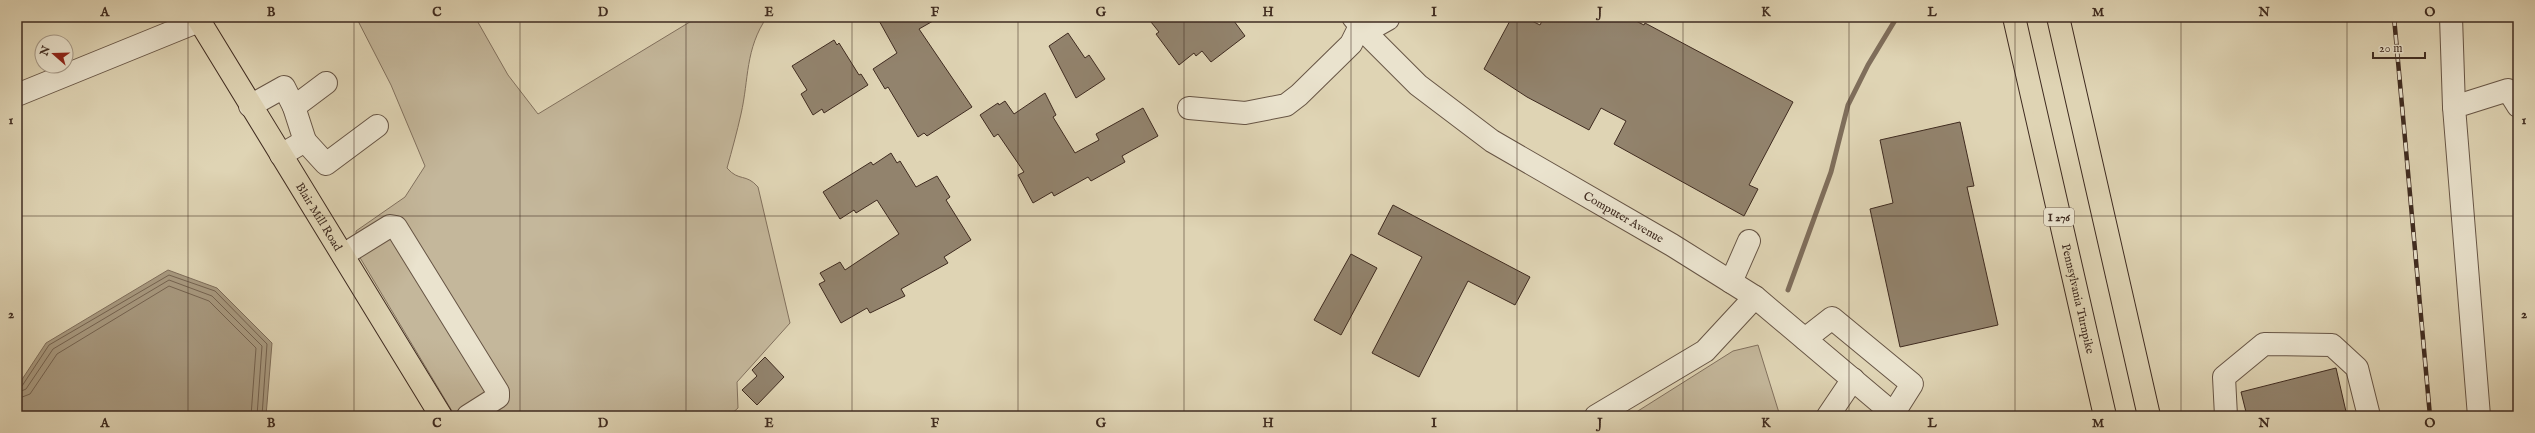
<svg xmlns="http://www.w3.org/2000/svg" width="2535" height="433" viewBox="0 0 2535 433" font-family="'IM FELL English',serif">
<rect width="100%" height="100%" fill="#dfd4b4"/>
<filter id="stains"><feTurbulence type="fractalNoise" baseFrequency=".005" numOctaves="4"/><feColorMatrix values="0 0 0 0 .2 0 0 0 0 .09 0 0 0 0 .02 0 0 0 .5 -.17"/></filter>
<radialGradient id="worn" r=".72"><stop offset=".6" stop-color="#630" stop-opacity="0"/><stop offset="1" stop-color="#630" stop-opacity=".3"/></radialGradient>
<path fill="#c4b79b" stroke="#82715e" d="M356,17h119l33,58 30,39 160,-97h69c-22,32 -18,62 -26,97 -4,18 -9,36 -14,54 12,14 19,5 31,19l32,136 -53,59 1,26 -9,8h-274l-99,-165v-20l49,-34 20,-31 -34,-81z
M1758,345l22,71h-150l103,-65z"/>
<path fill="#a99b82" stroke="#7f6e5b" d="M168,270l49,18 55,55 -6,73h-249v-29l29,-44z"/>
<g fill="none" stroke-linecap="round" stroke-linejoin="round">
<path stroke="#746351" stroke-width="1" d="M17,388l5,-2 27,-41 120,-70 46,16 52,53 -5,72
M17,393l9,-4 27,-40 116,-69 43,16 50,50 -5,70
M17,399l13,-5 27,-40 112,-68 40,15 47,47 -5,68"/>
<path stroke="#7f6e5b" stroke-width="5" d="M1788,290l43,-118 17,-67 20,-40 29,-48"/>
</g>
<path fill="#92836d" stroke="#3f2b20" d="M877,17h63l-21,12 53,78 -45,29 -3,-3 -6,4 -30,-50 -3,2 -12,-20 24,-16z
M1147,17h84l14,19 -34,26 -9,-11 -6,5 -2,-3 -15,12 -23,-31 3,-2z
M1512,17h12l16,8 4,-8h84l16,8 1,-2 148,79 -44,83 9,4 -14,27 -130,-72 12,-23 -25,-13 -12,22 -62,-33 -43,-28z
M1068,33l17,25 4,-3 16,24 -29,19 -27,-52z
M834,40l3,5 2,-2 20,32 2,-1 7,11 -44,28 -2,-4 -9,6 -12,-21 6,-4 -15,-24z
M1045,93l11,22 -3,2 22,36 24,-13 -3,-6 47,-26 15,28 -36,20 3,6 -34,19 -3,-4 -34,19 -2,-4 -19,11 -15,-28 6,-3 -26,-38 -4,3 -14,-22 18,-12 1,2 6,-4 9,13z
M1960,122l14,64 -7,1 31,138 -98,22 -30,-138 23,-6 -13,-63z
M891,153l6,10 3,-2 16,26 21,-11 13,21 -4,3 25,40 -27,17 4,6 -47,26 4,7 -35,17 -3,-5 -26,15 -22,-39 6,-3 -5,-8 20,-11 5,8 54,-36 -22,-34 -21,13 -2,-3 -14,9 -17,-27 48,-30 2,3z
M1393,205l137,72 -15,28 -47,-24 -49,96 -47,-24 50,-96 -44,-23z
M1351,254l26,14 -36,67 -27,-15z
M765,357l19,20 -27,28 -15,-15 15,-14 -5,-6z
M2336,368l11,48h-100l-6,-24z"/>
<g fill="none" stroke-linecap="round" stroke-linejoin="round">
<g stroke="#675545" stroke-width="24">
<g id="minor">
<path id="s1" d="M1353,17l12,15 53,53 74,56 180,104 83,52 141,119"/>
<path d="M2451,17l3,90"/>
<path d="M1365,32l23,-13"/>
<path d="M17,95l182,-74"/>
<path d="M250,106l34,-19 10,20 11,34 -24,14"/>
<path d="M294,107l32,-24"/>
<path d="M1189,108l56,5 41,-8 13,-10 52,-51 9,-18"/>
<path d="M305,141l21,23 51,-38"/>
<path d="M343,255l47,-29 6,1 102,165v5l-30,19"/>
<path d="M1731,282l18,-41"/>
<path d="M1805,339l27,-21 80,66 -19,30"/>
<path d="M1596,416l109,-65 50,-54"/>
<path d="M1828,416l25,-37"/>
<path d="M2226,416l-2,-39 40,-33 68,1 25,23 12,48"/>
<path d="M2479,416l-25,-309 54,-17 10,16"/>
</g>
</g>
<g stroke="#3f2b20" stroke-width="24">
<g id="major">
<path id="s2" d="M197,17l244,399"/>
</g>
</g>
<g stroke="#3f2b20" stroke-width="24">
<g id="highway">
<path id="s3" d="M2014,17l91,399"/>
<path d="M2058,17l91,399"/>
</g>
</g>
<use href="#minor" stroke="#eae3ce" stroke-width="22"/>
<use href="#major" stroke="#dfd4b4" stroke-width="22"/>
<use href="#highway" stroke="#dfd4b4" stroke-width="22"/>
<g stroke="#3f2b20" stroke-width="4.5">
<path id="rail" d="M2394,17l36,399"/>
</g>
<use href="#rail" stroke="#eae3ce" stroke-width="3" stroke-dasharray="9" stroke-linecap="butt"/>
</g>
<path fill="none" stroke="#3f2b20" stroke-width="1" stroke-opacity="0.55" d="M188,17v399M354,17v399M520,17v399M686,17v399M852,17v399M1018,17v399M1184,17v399M1351,17v399M1517,17v399M1683,17v399M1849,17v399M2015,17v399M2181,17v399M2347,17v399M17,216h2501"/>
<g text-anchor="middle" stroke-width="4" stroke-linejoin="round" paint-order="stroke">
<rect fill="#eae3ce" stroke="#726254" stroke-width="1" x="2044" y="208" width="30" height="18" rx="3"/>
<g font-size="11" font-weight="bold" fill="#3f2b20">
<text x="2059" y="221">I 276</text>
</g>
<g font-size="12" fill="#3f2b20" stroke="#eae3ce">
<text dy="4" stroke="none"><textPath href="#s2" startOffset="234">Blair Mill Road</textPath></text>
<text dy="4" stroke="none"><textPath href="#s1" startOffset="339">Computer Avenue</textPath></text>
<text dy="4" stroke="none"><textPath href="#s3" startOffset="289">Pennsylvania Turnpike</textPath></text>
</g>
</g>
<rect width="2535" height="433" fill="none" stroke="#dfd4b4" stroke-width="44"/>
<g transform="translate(54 54) rotate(290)"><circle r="19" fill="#eae3ce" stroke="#a69988"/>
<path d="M0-3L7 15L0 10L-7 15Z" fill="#8f2418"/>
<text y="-6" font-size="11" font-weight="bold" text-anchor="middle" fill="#3f2b20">N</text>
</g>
<path d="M2373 52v6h52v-6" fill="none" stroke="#3f2b20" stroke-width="2"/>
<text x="2379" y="52" font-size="12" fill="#3f2b20" stroke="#eae3ce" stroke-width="3" paint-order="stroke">20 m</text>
<rect x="22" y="22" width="2491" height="389" fill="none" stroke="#3f2b20" stroke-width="1.5"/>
<g font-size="13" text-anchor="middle" font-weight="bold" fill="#3f2b20">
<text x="105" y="16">A</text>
<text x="271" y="16">B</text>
<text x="437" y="16">C</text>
<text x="603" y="16">D</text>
<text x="769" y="16">E</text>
<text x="935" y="16">F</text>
<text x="1101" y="16">G</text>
<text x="1268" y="16">H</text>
<text x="1434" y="16">I</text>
<text x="1600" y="16">J</text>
<text x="1766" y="16">K</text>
<text x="1932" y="16">L</text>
<text x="2098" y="16">M</text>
<text x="2264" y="16">N</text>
<text x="2430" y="16">O</text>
<text x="11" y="124">1</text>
<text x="2524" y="124">1</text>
<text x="11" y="318">2</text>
<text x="2524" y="318">2</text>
<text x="105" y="427">A</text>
<text x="271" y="427">B</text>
<text x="437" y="427">C</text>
<text x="603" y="427">D</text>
<text x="769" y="427">E</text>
<text x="935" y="427">F</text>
<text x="1101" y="427">G</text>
<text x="1268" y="427">H</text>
<text x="1434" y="427">I</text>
<text x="1600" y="427">J</text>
<text x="1766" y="427">K</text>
<text x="1932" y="427">L</text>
<text x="2098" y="427">M</text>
<text x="2264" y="427">N</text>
<text x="2430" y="427">O</text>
</g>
<rect width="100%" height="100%" filter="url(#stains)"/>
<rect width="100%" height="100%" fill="url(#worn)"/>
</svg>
